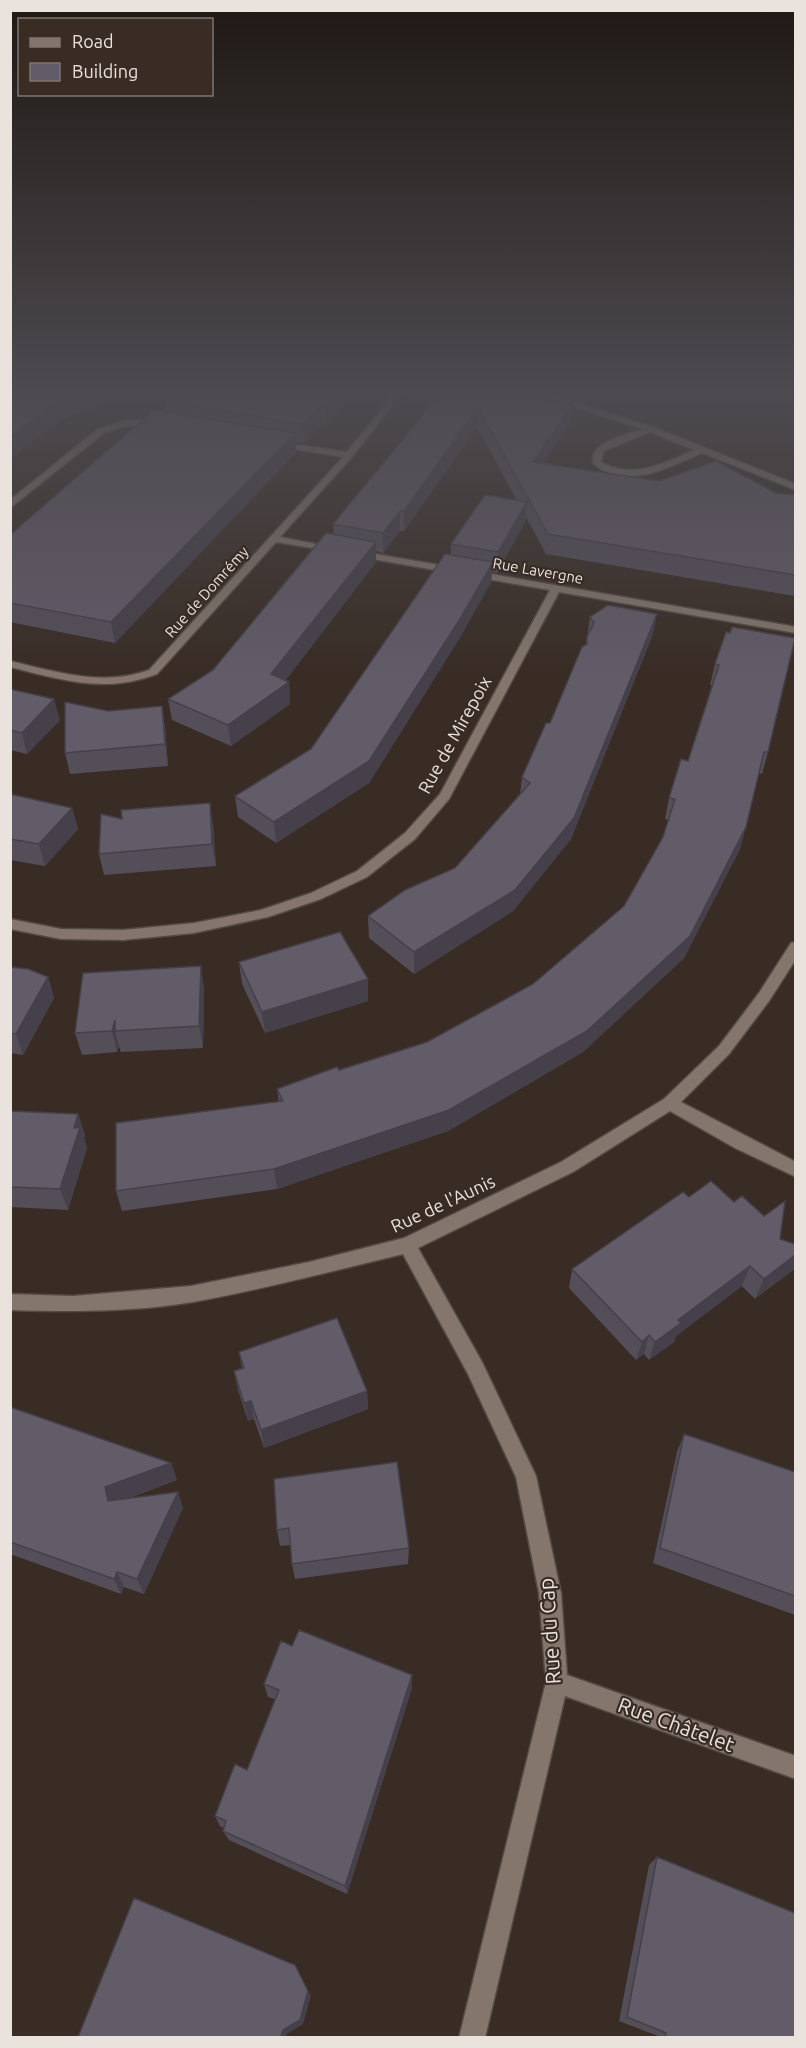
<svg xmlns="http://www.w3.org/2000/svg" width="806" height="2048" viewBox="0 0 806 2048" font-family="Ubuntu,sans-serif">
<rect width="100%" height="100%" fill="#382c24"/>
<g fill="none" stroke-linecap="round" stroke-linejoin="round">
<g stroke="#544a43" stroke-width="3">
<path id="minor" d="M396,391h8l-52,66 -72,80 57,11v4l-61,-10 -119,132c-52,20 -95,6 -147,-7v-6c47,11 92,26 139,9l194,-213 -68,-11 -4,-3 1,-2 75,11z
M526,391h13l114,36 143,57v6l-94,-37c-32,14 -78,39 -109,10 -4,-21 33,-28 49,-34zM650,432l44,18c-30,13 -61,30 -93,12l3,-11z
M126,420l34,1 4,3 -4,3 -33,-1 -23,7 -94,75v-8l88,-71z
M358,551l438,76v6l-237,-41 -110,207 -34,40 -48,38 -46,22 -53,18 -74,16 -71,7 -62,-1 -51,-10v-10l51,10 62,1 71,-7 67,-13 50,-17 46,-22 48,-38 35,-39 110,-204 -195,-34v-4z
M796,942v17l-27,42 -40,53 -48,48 115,60v15l-61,-29 -65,-37 -97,61 -155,76 64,114 54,114 25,117 6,82 229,81v23l-231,-83 -80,342h-26l87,-356 -7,-89 -23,-116 -48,-103 -65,-120c-70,17 -139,35 -210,48 -58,10 -123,10 -183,8v-16l63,2 118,-10 118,-24 95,-24 157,-76 103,-63 55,-53 40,-53 32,-50z"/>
</g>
<use href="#minor" fill="#84766d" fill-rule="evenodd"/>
</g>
<path fill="#544e59" d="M177,391h179l-31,34 -3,-1 -18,19 -9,-2 1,11 -181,191 -105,-21v-87l156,-123 -1,-11z
M494,392l77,30 -28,41 116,18 117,12 19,2v101l-249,-42 -20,-37 -1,5 -28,51 -5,-1 -1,10 -32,57 -90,144 -93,60 -38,-26 -3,-21 76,-47 140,-194v-11l66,-43 -40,-74 -73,104h-4l-17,22 -7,-2v11l-91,119 4,1 1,22 -59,42 -59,-26 -4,-21 45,-29 121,-135 -1,-11z
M590,617l63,17 -82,205 -58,72 -99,63 -45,-36 -1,-22 87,-48 65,-74 2,-17 28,-54 36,-78z
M726,632l42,120 -6,22 -3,-1 -19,76 -56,109 -101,94 -135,79 -171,58 -155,22 -6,-20 163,-89 -2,-13 150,-47 106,-58 91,-78 39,-69 6,-17 -4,-1 4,-21 19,-37 24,-76h-2l5,-21z
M10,689l50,31 -33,34 -17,-4z
M162,706l3,21 3,39 -98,8 -5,-21 43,-42z
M10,794l62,14 6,21 -33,37 -35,-6z
M213,824l3,42 -112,9 -5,-21z
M239,962l129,17v22l-103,32 -23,-49z
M10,967l38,10 6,21 -31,57 -13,-2z
M204,988l-1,60 -82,4 -2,-6 -2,6 -35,3 -7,-22z
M10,1111l68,3 7,21 -1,3 3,10 -19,62 -58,-3z
M689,1197l45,5 46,37 15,5 -40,55 -13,-13 -66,50 -2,6 -25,18 -5,-6 -8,6 -67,-72 3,-19z
M239,1352l128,39 1,18 -104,39 -10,-29 -6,2 -10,-31 -4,-19 8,-3z
M10,1407l161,56 6,17 -50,19 51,-7 5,16 -39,86 -20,-7 -3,7 -111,-40z
M684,1434l111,38v143l-142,-52 24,-111z
M274,1479l135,69 -1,16 -113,15 -3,-15 -2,-19 -10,1 -3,-16z
M292,1646l120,29v13l-65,206 -118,-54 -6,-9 1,-3 -4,-2 -5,-10 32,-46 28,-71 -7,-2 -4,-13z
M657,1857l138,180h-138l1,-1 -39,-15 30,-156z"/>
<path fill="#454049" d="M85,391h51l-73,28 -53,40v-22l50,-37z
M338,391h18l-31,34 -1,-19z
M573,404l-2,18 -40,59 2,-19z
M321,406l1,18 -18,19 -1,-19z
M478,408l-1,19 -73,104v-20z
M295,433l1,19 -181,191 -4,-21z
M527,502l-2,20 -28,51 1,-21z
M400,511v20l-17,22v-20z
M376,542v20l-99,129 12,-9 1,22 -59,42 -3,-21 43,-51z
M493,562l-2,20 -32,57 -90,144 -93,60 -2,-21z
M657,614l-4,20 -82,205 -58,72 -99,63v-22z
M54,699l6,21 -33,34 -5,-21z
M162,706l3,21 3,39 -3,-22z
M210,803l3,21 3,42 -4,-22z
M72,808l6,21 -33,37 -6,-22z
M746,827l-6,22 -56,109 -101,94 -135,79 -171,58 -3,-20 175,-59z
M201,966l3,22 -1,60 -4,-22z
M48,977l6,21 -31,57 -7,-21z
M368,979v22l-103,32 -3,-21z
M115,1020v11l4,15 -2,6 -5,-21z
M78,1114l7,21 -1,3 3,10 -19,62 -8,-21z
M795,1255v14l-40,30 9,-20z
M750,1266l-8,20 -66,50 -2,6 -25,18 6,-18 23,-22z
M649,1335l-5,19 -8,6 6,-18z
M367,1391l1,18 -104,39 -3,-18z
M251,1401l3,18 -6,2 -4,-18z
M171,1463l6,17 -65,24 -4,-3 -3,-14z
M178,1492l5,16 -39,86 -7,-15z
M117,1572l7,15 -3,7 -7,-15z
M412,1675v13l-65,206 -2,-8z
M295,1965l16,31 -8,28 -16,10 -1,3h-5z"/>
<path fill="#625b68" stroke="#454049" stroke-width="1.5" d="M10,391h75l-25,9 -50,37z
M177,391h161l-14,15h-3l-18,18 -138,-23z
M443,391h47l83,13 -40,58 126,19 57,-20 60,32 19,2v80l-247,-41 -70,-126 -74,103h-4l-17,22 -50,-9z
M154,410l141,23 -184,189 -101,-19v-68z
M485,495l42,7 -29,50 -47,-8z
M326,533l50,9 -105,132 18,8 -61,43 -60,-26 45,-29z
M445,554l48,8 -33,57 -91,142 -95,61 -39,-26 76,-47z
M608,605l49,9 -83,204 -59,72 -101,62 -46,-36 37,-26 50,-22 75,-85 -8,-6 24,-54h4l32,-76 5,-3v-7l7,-14 -4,-6z
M732,627l63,11 -27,114h-4l-18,75 -56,109 -103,95 -138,79 -175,59 -158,22v-68l167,-22 -6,-12 60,-22 2,3 88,-28 106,-58 91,-78 39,-69 12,-38 -6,-1 12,-39 7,2 31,-96 -4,-1 11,-32 4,1z
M10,689l44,10 -32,34 -12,-3z
M65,702l43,9 54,-5 3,38 -100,9z
M10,794l62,14 -33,36 -29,-5z
M210,803l2,41 -113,10 2,-40 21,5 -1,-9z
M340,932l28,47 -106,33 -23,-50z
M201,966l-2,60 -84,5v-11l-3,11 -37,2 8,-60z
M10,967l18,2 20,8 -32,57 -6,-1z
M10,1111l68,3 -4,14 6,-1 -20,62 -50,-2z
M711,1181l23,21 8,-6 22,20 21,-15 -5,38 15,5v11l-31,24 -14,-13 -72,54 3,3 -26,19 -6,-7 -7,7 -70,-73 111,-77 6,5z
M337,1318l30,73 -106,39 -10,-29 -7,2 -10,-32 10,-3 -5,-16z
M10,1407l161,56 -66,24 3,14 70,-9 -41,87 -20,-7 -3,7 -104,-37z
M684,1434l111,38v124l-135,-48z
M397,1462l12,86 -117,16 -3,-36 -12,2 -3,-51z
M299,1630l113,45 -67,211 -122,-55 3,-10 -11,-5 20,-52 12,6 32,-80 -15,-6 17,-43 11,5z
M657,1857l138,56v124h-130l1,-4 -39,-16z
M134,1898l161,67 13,26 -8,29 -17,10 -2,7h-203z"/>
<linearGradient id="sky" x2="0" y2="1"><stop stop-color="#1f1814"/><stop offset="0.58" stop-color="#4d4b50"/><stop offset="1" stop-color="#4d4b50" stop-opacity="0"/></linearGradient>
<rect width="806" height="678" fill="url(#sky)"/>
<g text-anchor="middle" stroke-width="4.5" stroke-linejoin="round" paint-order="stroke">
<g font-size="15" fill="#eae2dd" stroke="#382c24">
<text transform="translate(538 571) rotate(10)" y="5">Rue Lavergne</text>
<text transform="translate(207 592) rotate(-48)" y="5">Rue de Domrémy</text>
</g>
<g font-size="18" fill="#eae2dd" stroke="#382c24">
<text transform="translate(455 735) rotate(-61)" y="6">Rue de Mirepoix</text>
<text transform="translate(443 1204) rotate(-25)" y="6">Rue de l'Aunis</text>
</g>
<g font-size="21" fill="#eae2dd" stroke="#382c24">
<text transform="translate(550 1631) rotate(-94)" y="7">Rue du Cap</text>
<text transform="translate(676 1725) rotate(20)" y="7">Rue Châtelet</text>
</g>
</g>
<rect width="806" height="2048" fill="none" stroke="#eae2dd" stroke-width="24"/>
<rect x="18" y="18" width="195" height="78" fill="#382c24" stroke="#7f756e" stroke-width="1.5"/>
<rect x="30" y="38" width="30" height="9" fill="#84766d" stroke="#7f756e" stroke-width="1.5"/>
<text x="72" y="48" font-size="18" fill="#eae2dd">Road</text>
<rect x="30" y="63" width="30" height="18" fill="#625b68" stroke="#7f756e" stroke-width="1.5"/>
<text x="72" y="78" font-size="18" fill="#eae2dd">Building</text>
</svg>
